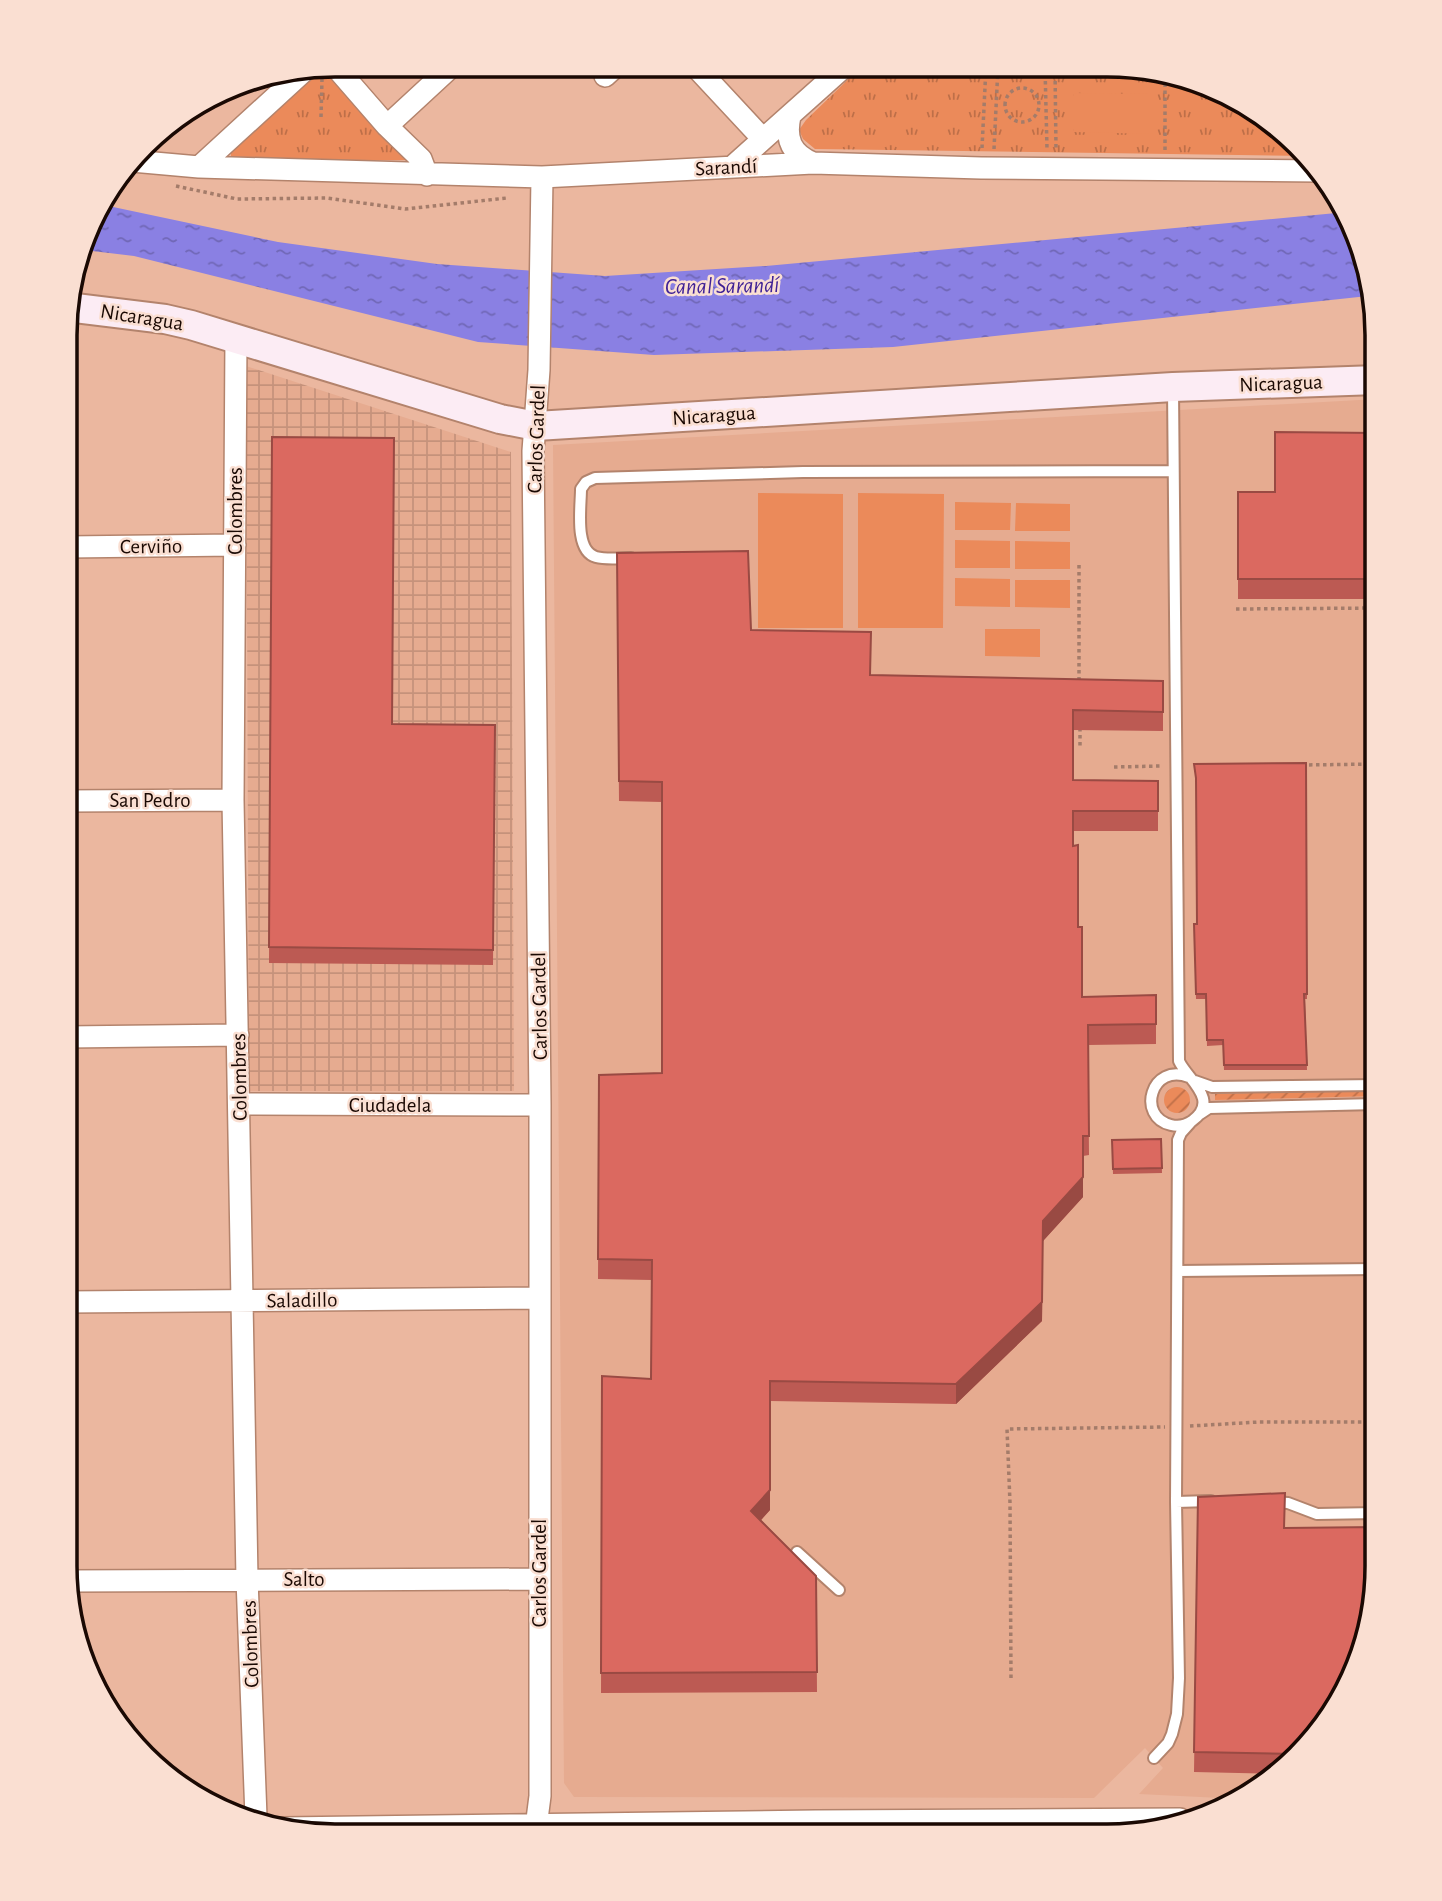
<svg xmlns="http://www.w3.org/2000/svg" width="1442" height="1901" viewBox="0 0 1442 1901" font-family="'Alegreya Sans',sans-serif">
<defs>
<pattern id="industrial-grid" width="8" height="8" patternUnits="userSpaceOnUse" patternTransform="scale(1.75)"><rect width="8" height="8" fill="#e6ab90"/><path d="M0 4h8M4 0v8" fill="none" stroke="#c5927b"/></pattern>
<pattern id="grass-tufts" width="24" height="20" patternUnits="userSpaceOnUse" patternTransform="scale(1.75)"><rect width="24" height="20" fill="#eb8a5a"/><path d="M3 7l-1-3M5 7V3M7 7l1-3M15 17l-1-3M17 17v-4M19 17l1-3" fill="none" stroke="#be6f48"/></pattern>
<pattern id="garden-furrows" width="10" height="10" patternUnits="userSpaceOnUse" patternTransform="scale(1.75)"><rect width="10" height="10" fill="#eb8a5a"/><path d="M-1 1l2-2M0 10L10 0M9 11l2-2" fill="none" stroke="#be6f48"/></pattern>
<pattern id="water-ripples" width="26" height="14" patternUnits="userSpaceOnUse" patternTransform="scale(1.75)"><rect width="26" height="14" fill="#8a80e3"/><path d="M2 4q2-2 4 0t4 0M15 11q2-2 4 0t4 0" fill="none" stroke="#7067b6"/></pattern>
</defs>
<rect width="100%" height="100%" fill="#ebb79f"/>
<path fill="#e6ab90" d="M1377,399v1185l-92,186 -44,29 -102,-5 24,-26 -18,-20 -51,50 -520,-1 -10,-14 -11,-1338z"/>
<path fill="url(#industrial-grid)" d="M246,366l265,86 3,639h-265z"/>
<path fill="url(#grass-tufts)" d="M862,66l281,1 115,43 52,46 -495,-7 -12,-10 -4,-9 7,-10z
M320,70l9,1 78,89 -167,2 -9,-6v-5z"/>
<path fill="url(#garden-furrows)" d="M1164 1100a13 13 0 1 1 26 0a13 13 0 1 1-26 0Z
M1377,1090v6l-162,4v-6z"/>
<path fill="#eb8a5a" d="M1074,93l79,1v40l-79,-2z
M758,493l85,1v134h-85z
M858,493l86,1 -1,134h-85z
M955,502l56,1 -1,27h-55z
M1016,503l54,1v27h-55z
M955,540l55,1v27h-55z
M1015,541l55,1v27h-55z
M955,578l55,1v28l-55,-1z
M1015,580h55v28l-55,-1z
M985,629h55v28l-55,-1z"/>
<path fill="url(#water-ripples)" d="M99,204l179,38 159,22 168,12 161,-10 581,-54 21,84 -475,51 -239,8 -176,-13 -344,-86 -50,-6z"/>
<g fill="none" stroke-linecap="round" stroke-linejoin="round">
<g stroke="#b3836c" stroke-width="14">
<path id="lane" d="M1173,389l6,672c8,18 42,39 13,60 -6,4 -13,6 -21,4 -35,-8 -20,-63 18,-48
M631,558c-11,0 -24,2 -35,-1 -22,-6 -15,-50 -15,-68l5,-7 9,-4 208,-6 369,-1
M1195,1081l17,6 165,-2
M1200,1114l9,-6 168,-4
M1178,1271l199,-2
M1176,1502l35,-1
M1273,1502l15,1 29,11 60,-1
M797,1552l42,38
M1154,1758l14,-15 4,-9 5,-20 2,-36 -3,-176 2,-362 3,-7 9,-10"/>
</g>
<g stroke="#b3836c" stroke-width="24">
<path id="street" d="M334,65l53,61 34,33 6,16
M695,66l68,73
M605,76l11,-10
M790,116c-5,23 1,38 23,47
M387,126l66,-61
M132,161l67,6 343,10 271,-14 168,5 339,3
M199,167l106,-97
M732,167l113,-101
M236,337l-3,463 14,779 9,238
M67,547l168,-2
M66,801l167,-1
M66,1037l172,-2
M239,1104l301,1
M65,1302l474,-4
M68,1581l471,-2
M283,1828l533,-7 364,-2
M535,1835l5,-39v-691l-7,-654 6,-81 3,-193"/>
</g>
<g stroke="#b3836c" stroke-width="32">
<path id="secondary" d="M67,307l98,12 26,6 309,94 36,7 637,-39 204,-7"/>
</g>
<path stroke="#a47c6a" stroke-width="3.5" stroke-dasharray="3.5 3.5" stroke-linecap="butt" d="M1045,67l2,82
M1055,67l1,82
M1005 105a17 17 0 1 1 34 0a17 17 0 1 1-34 0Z
M321,117l1,-38
M982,148l4,-81
M994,149l4,-82
M1165,150v-75
M176,186l61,13 90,-1 78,11 102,-11
M1079,565v116
M1236,609l141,-1
M1080,728v18
M1302,765l75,-1
M1114,767l47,-1
M1190,1426l69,-4h118
M1011,1678l-1,-175 -3,-74 158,-2"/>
<use href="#lane" stroke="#fff" stroke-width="10"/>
<use href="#street" stroke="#fff" stroke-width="21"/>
<use href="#secondary" stroke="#fcecf4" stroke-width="28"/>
</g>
<path fill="#bc5a53" d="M1377,433v166h-139v-107h37z
M272,437l120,287 103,1 -2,240 -224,-2z
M617,553l134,77 120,45 292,6v50l-90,-1v50l85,1v50h-85l9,166 74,-2v49l-68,1 1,110 -6,1v41l-40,44 -1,80 -86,83 -186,-3v109l-9,10 55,56 1,116 -216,1 1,-317 49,3 1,-99 -54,-1 1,-204 63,-2v-271l-43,-1z
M1306,763l1,236h-2l2,71h-83l-1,-25 -16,1 -1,-47h-10l-2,-75h3l-1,-141 -2,-19z
M1161,1139l1,34 -49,1 -1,-34z
M1198,1497l87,31 47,189 -47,53 -6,4 -85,-2z"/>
<path fill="#994a43" d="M1083,1136v61l-40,44 -1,80 -86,83v-20l87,-163z
M770,1490v20l-19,21v-20z"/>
<path fill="#db6960" stroke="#994a43" stroke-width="2" d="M1275,432l102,1v146h-139v-87h37z
M272,437l122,1 -2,286 103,1 -2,225 -224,-3z
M748,551l3,79 120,2 -1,43 293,6v31l-90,-2v70l85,1v30h-85v35l5,-1v82h4v70l74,-2v29l-68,1 1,111h-6v41l-40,44 -1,81 -86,82 -186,-3v109l-19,21 65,65 1,96 -216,1 1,-297 49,3 1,-119 -54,-1 1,-184 63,-2v-291l-43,-1 -2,-228z
M1306,763l1,231h-3l3,71h-83l-1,-25h-16l-1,-46h-10l-2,-70h3l-1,-146 -2,-14z
M1161,1139l1,29 -49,1 -1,-29z
M1285,1493l-1,35 93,-1v57l-14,70 -31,63 -33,37 -105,-2 4,-255z"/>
<g text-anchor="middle" stroke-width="5" stroke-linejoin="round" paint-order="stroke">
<g font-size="21" fill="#1a0903" stroke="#fadfd2">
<text transform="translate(726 167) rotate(-3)" y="7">Sarandí</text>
<text transform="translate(142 317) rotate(9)" y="7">Nicaragua</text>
<text transform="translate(1281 383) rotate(-2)" y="7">Nicaragua</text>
<text transform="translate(714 415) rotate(-4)" y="7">Nicaragua</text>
<text transform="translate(536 439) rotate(-88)" y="7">Carlos Gardel</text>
<text transform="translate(235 511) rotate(-90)" y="7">Colombres</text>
<text transform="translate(151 546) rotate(-1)" y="7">Cerviño</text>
<text x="150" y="807">San Pedro</text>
<text transform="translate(539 1006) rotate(-91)" y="7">Carlos Gardel</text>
<text transform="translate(239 1077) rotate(-91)" y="7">Colombres</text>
<text x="390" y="1112">Ciudadela</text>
<text transform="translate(302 1300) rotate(-1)" y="7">Saladillo</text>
<text transform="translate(539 1573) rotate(-90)" y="7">Carlos Gardel</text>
<text x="304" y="1586">Salto</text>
<text transform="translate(250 1644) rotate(-92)" y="7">Colombres</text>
</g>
<g font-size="23" font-style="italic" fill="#402296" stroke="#fadfd2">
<text transform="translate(722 285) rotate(-1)" y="8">Canal Sarandí</text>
</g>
</g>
<path d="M0 0H1442V1901H0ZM335 77H1107A258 258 0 0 1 1365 335V1566A258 258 0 0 1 1107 1824H335A258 258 0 0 1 77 1566V335A258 258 0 0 1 335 77Z" fill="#fadfd2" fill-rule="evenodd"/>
<path fill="none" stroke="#1a0903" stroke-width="3.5" d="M335 77H1107A258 258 0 0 1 1365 335V1566A258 258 0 0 1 1107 1824H335A258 258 0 0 1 77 1566V335A258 258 0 0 1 335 77Z"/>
</svg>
